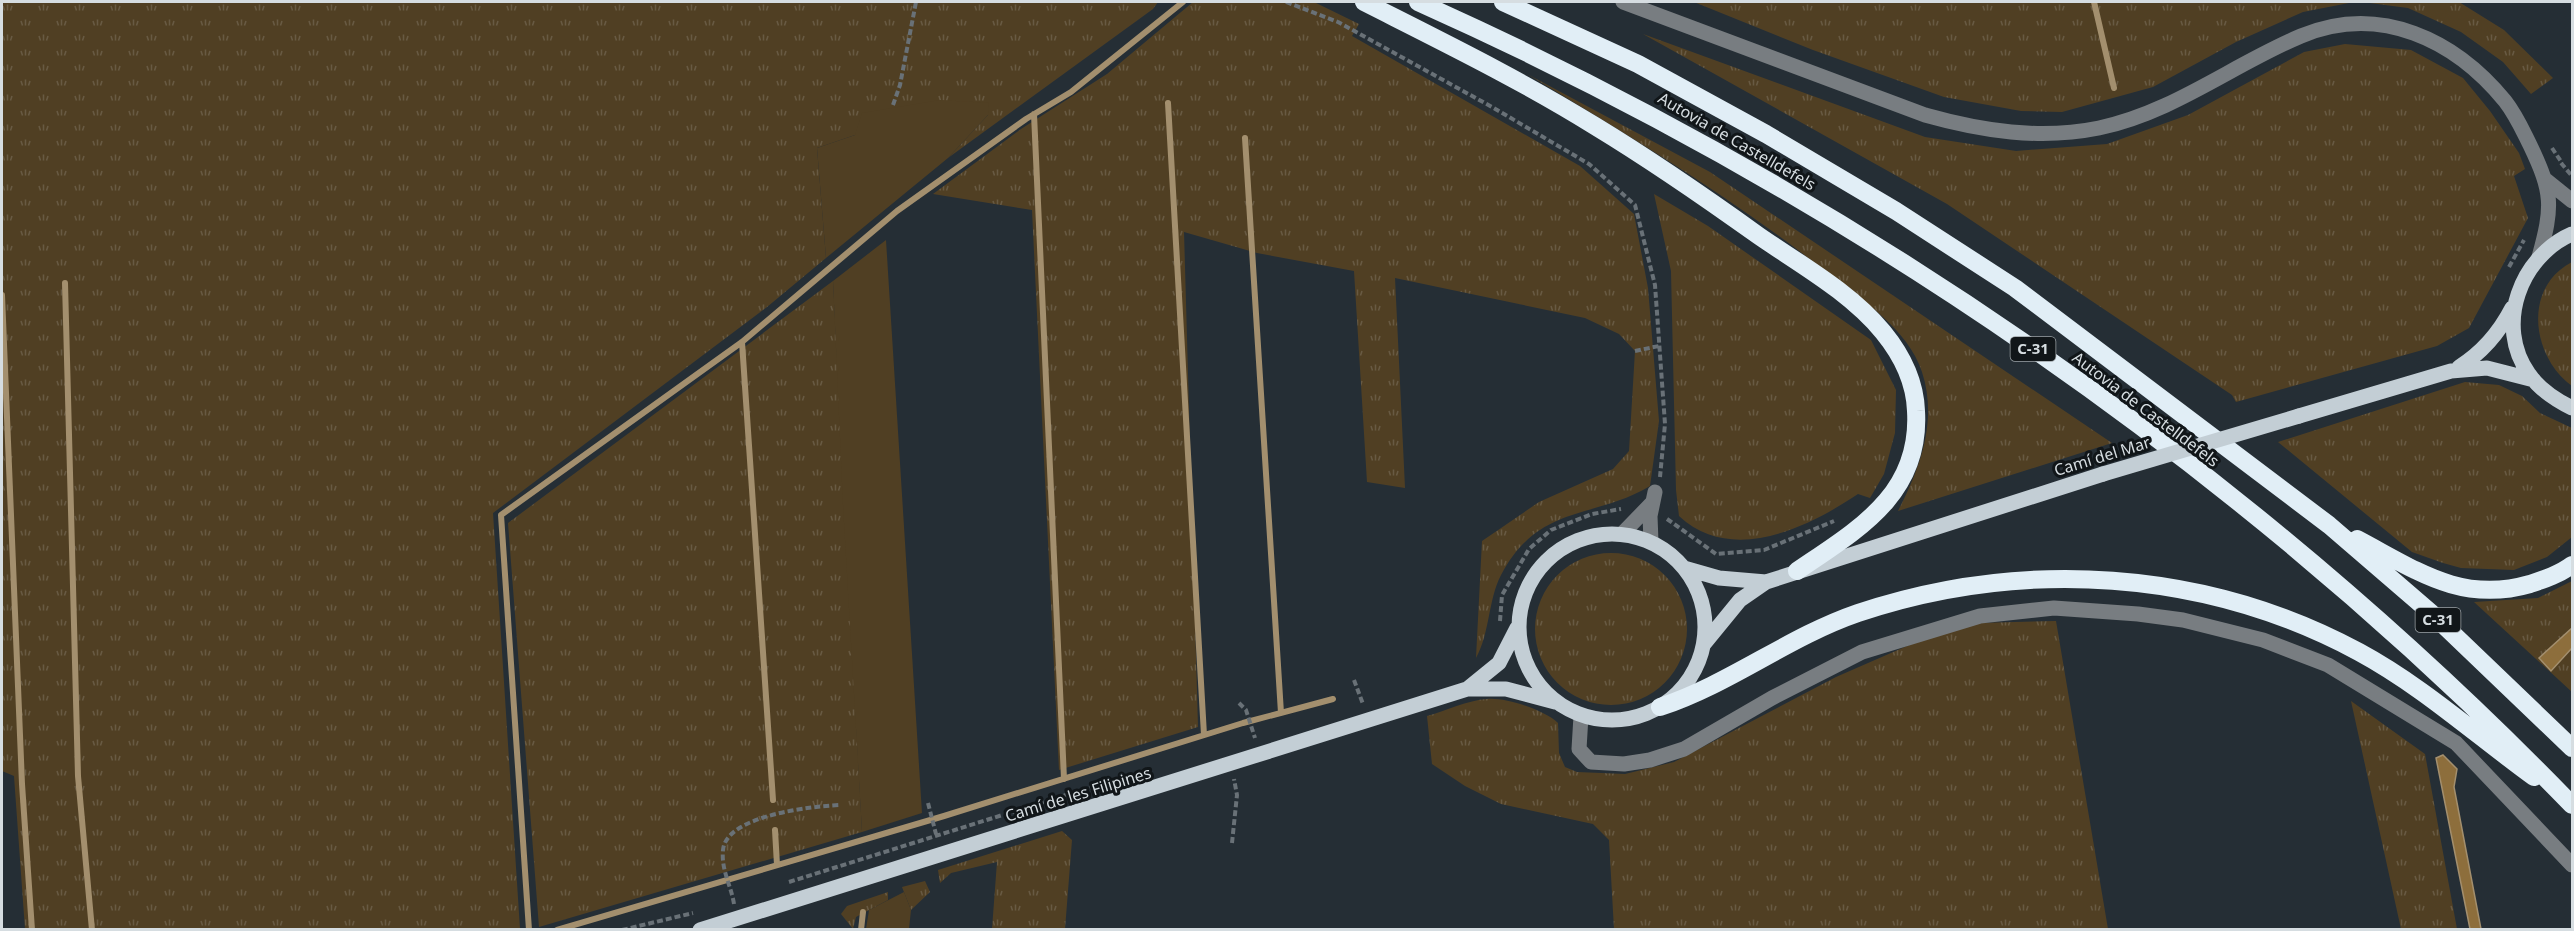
<svg xmlns="http://www.w3.org/2000/svg" width="2574" height="931" viewBox="0 0 2574 931" font-family="'Noto Sans',sans-serif">
<defs>
<pattern id="grass-tufts" width="24" height="20" patternUnits="userSpaceOnUse" patternTransform="scale(1.5)"><rect width="24" height="20" fill="#503f23"/><path d="M3 7l-1-3M5 7V3M7 7l1-3M15 17l-1-3M17 17v-4M19 17l1-3" fill="none" stroke="#685a43"/></pattern>
</defs>
<rect width="100%" height="100%" fill="#252e35"/>
<path fill="url(#grass-tufts)" d="M2,2h1156l-5,7 -205,149 40,-43 -133,20 -38,13 9,110 -59,49 -274,206 27,416h-495l-11,-153 -12,-5z
M1193,2h121l45,22 -7,12 228,130 54,48 14,74 11,133 -9,65c-57,34 -111,17 -149,89 -13,25 -11,58 -25,83l6,-117 57,-39 74,-33 16,-18 6,-100 -16,-17 -34,-16 -190,-40 10,210 -38,-6 -13,-211 -97,-18 -73,-21 14,495 -139,43 -27,-560 -99,-16 88,-65 86,-55z
M1694,2h660l-51,10 -67,30 -83,45 -91,25 -41,-1 -77,-14 -131,-47z
M2362,2h97l45,28 49,48 -22,16 -28,-32 -42,-30 -53,-24z
M1643,34l282,103 91,14 91,-7 81,-29 116,-63 41,-8 66,6 52,28 27,33 29,42 6,16 -11,7 14,42 -59,110 -32,18 -201,56 -4,-7 -285,-191z
M1527,74l183,98 402,271 -214,68c22,-43 40,-90 24,-139 -14,-43 -58,-70 -92,-97 -95,-76 -199,-138 -303,-201z
M1654,194l54,32 163,114 25,50 -1,43 -11,41 -14,24 -12,-4c-51,34 -126,71 -179,22l-3,-26 -5,-219z
M2572,262v124c-40,-29 -50,-98 0,-124z
M833,281l29,551 -323,95 -31,-404z
M2465,382l34,3 23,11 18,17 32,15v109l-25,20 -33,13 -53,-2 -18,-5 -31,-11 -134,-110z
M1535 629a76 76 0 1 1 152 0a76 76 0 1 1-152 0Z
M2572,581v111l-98,-90 64,-4z
M2056,621l52,308h-494l-5,-89 -16,-16 -92,-20 -36,-18 -33,-22 -5,-48c18,-5 41,-16 60,-17 18,-2 58,11 71,24l1,30 6,14 12,5 48,2 49,-12 162,-85 87,-38 55,-16z
M2351,701l74,53 32,175h-56z
M1062,831l10,9 -7,89h-73l5,-67 -46,11 -11,10 -2,-13z
M925,881l5,11 -19,18 -9,-23z
M888,892v8l-32,17 -3,12 -12,-15 6,-8z"/>
<path fill="#503f23" d="M940,100l49,3 -1,12 -40,43 -122,100 -9,-110 38,-13 7,-22z
M886,240l36,573 -60,19 -19,-327 -10,-224z
M904,892l7,18 -2,19h-43l3,-19z"/>
<path fill="#8d6e3c" stroke="#a38f6e" stroke-width="1.5" d="M2572,628v20l-21,23 -12,-13z
M2443,755l14,14 -3,18 27,142h-11l-34,-171z"/>
<g fill="none" stroke-linecap="round" stroke-linejoin="round">
<path stroke="#a38f6e" stroke-width="6" d="M2094,2l20,86
M1168,103l36,632
M1034,114l30,665
M1245,138l36,575
M65,283l13,493 14,154
M2,295l20,489 10,146
M742,342l31,458
M775,830l2,35
M529,930l-28,-415 241,-173 155,-131 129,-92 45,-27 112,-90
M557,930l387,-114 299,-93 90,-24
M861,930l2,-18"/>
<path stroke="#697177" stroke-width="4" stroke-dasharray="6 3" stroke-linecap="butt" d="M1286,2l52,20 154,85 97,57 46,41 20,80 10,139 -5,53
M893,105l7,-20 16,-83
M2552,148l10,15
M2561,163l11,13
M2509,267l15,-27
M1635,351l24,-5
M1667,519l49,35 48,-4 70,-29
M1500,621l2,-26 27,-46 22,-19 41,-16 29,-5
M1354,680l9,24
M1239,703l7,7 9,28
M928,803l8,31
M1232,843l5,-48 -3,-16
M789,882l325,-102
M734,904c-3,-19 -13,-34 -11,-54 3,-35 91,-44 118,-45
M622,930l71,-17"/>
<path stroke="#787d81" stroke-width="15" d="M1623,2l302,113c57,16 115,25 174,13 75,-16 133,-63 202,-92 79,-33 154,4 204,65 11,14 17,28 25,44 23,48 23,61 9,112
M2546,180l26,21
M1622,534l30,-31
M1651,542l-1,-26 5,-24
M1581,716l-2,33 12,13 33,2 26,-4 34,-11 88,-51 90,-46 118,-36 74,-8 84,6 45,6 80,20 65,25 128,78 116,122"/>
<path stroke="#c3ced5" stroke-width="15" d="M2572,234c-51,22 -78,91 -43,140 10,15 27,26 43,34
M2459,367c24,-15 40,-34 53,-59
M2299,416l152,-45 36,-3 47,12
M1519 627a93 93 0 1 1 186 0a93 93 0 1 1-186 0Z
M1684,568l35,10 47,4
M1704,644l36,-44 26,-18 337,-108
M1467,689l32,-26 18,-35
M700,930l767,-241h39l49,13"/>
<path stroke="#e1eef6" stroke-width="18" d="M1364,2c77,39 157,78 231,124 56,34 111,72 164,110 42,29 91,56 124,96 18,22 32,50 33,79 5,84 -59,119 -119,160
M1418,2c429,192 826,465 1154,803
M1503,2l135,62 128,70 130,77 119,77 314,237 101,87 142,136
M2357,539c59,31 104,65 173,45 15,-5 30,-10 42,-19
M1660,707c70,-23 128,-70 198,-94 165,-55 347,-44 501,39 63,34 117,83 175,125"/>
<path stroke="#c3ced5" stroke-width="15" d="M2103,474l196,-58"/>
</g>
<g text-anchor="middle" stroke-width="6" stroke-linejoin="round" paint-order="stroke">
<g fill="#111619" stroke="#9ba1a5" stroke-width="1.5">
<rect x="2010.5" y="337" width="45" height="24" rx="4.5"/>
<rect x="2415.5" y="608" width="45" height="24" rx="4.5"/>
</g>
<g font-size="15" font-weight="bold" fill="#d6dde1">
<text x="2033" y="354">C-31</text>
<text x="2438" y="625">C-31</text>
</g>
<g font-size="16" fill="#d6dde1" stroke="#111619">
<text transform="translate(1737 141) rotate(30)" y="6">Autovia de Castelldefels</text>
<text transform="translate(2146 409) rotate(37)" y="6">Autovia de Castelldefels</text>
<text transform="translate(2102 456) rotate(-17)" y="6">Camí del Mar</text>
<text transform="translate(1078 794) rotate(-17)" y="6">Camí de les Filipines</text>
</g>
</g>
<rect width="2574" height="931" fill="none" stroke="#d6dde1" stroke-width="6"/>
</svg>
